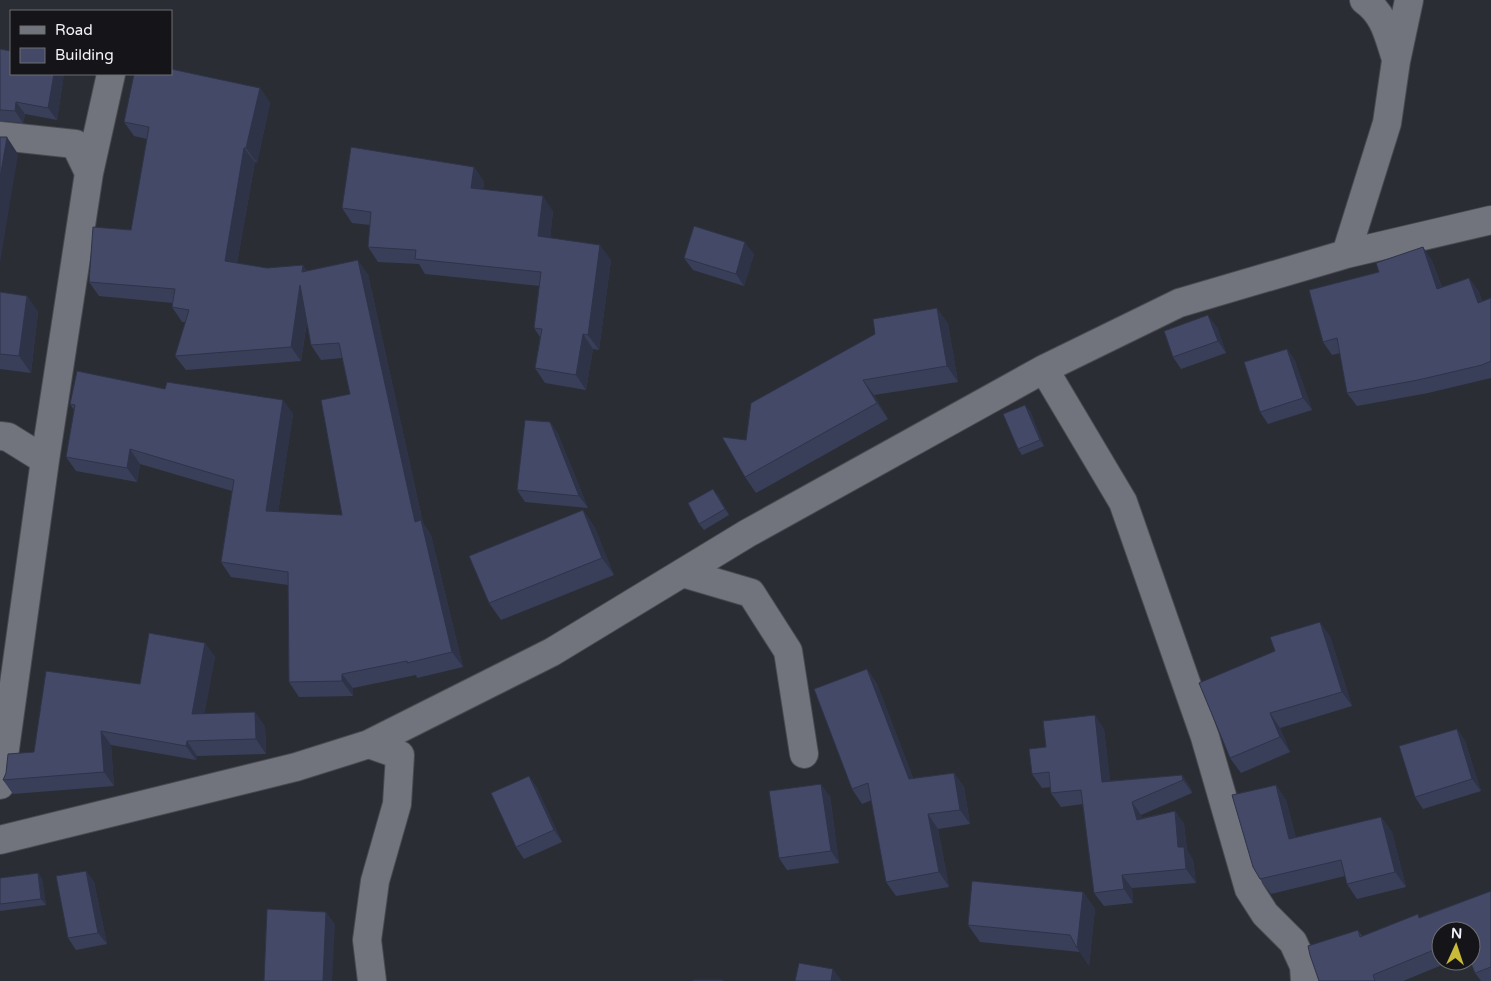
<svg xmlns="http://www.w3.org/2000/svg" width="1491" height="981" viewBox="0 0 1491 981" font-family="'Varela Round',sans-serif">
<rect width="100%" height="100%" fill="#2b2d34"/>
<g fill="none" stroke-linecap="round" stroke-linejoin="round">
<g stroke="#494a51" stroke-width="30">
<path id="minor" d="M1364,0c21,15 24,35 32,59
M0,136l75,8 14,29
M1346,254l41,-131 9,-62 13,-61
M1044,369l79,133 82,235 44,152 16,25 28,28 11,24 1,15
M0,436l8,1 37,23
M683,573l68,20 37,58 16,103
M369,744l31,11 -3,49 -22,77 -8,59 5,41
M0,785l45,-325 44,-287 22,-99
M0,840l296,-73 73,-23 183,-92 196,-119 296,-164 135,-66 167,-49 145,-34"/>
</g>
<use href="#minor" stroke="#72747d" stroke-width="28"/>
</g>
<path fill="#3a3f59" d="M0,49l64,25 -7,46 -32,-6 -2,9 -23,-2z
M260,88l10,15 -13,60 -2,-1 -18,101 30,5 101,6 55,249 8,12 32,132 -46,11 -1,-3 -63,13v8l-54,1 -10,-15 -1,-97 -57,-8 -10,-15 11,-71 -92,-27 -3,18 -61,-11 -10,-14 8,-47 -4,-6 95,-15 118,11 10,14 -15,98 64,3 8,-121 -8,-36 -21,2 -10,-15 -4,-23 -6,39 -115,9 -11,-14 11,-34h-4l-10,-15 1,-4 -74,-7 -10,-14 42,-52 16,-91 -13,-3 -10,-14z
M474,167l10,15 -1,8 70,21 -3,27 61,22 -12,90 -6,-1 -7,41 -41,-7 -10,-15 5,-31 -6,-9 6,-42 -115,-12 -6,-10 -41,-2 -10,-15 2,-22 -18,-2 -10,-15z
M1423,247l9,14 10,26 27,-9 10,14 3,9 9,-3v80l-63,15 -71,13 -10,-13 -7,-40 -8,2 -9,-13 56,-70z
M754,254l-10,32 -51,-16 -9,-12z
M0,292l27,4 11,16 -7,61 -31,-4z
M937,308l11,16 10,58 -84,13 14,24 -132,74 -11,-16 1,-37z
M1217,327l9,26 -45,16 -8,-12z
M1287,349l8,12 17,49 -44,14 -8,-12z
M1030,411l14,35 -22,9 -4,-6z
M550,422l8,12 30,74 -63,-6 -8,-12z
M718,495l11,20 -25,15 -5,-6z
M583,510l12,18 19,47 -113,45 -12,-17z
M1330,636l22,70 -72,22 10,24 -49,21 -11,-15z
M205,643l10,14 -11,57 61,12 1,28 -69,2 -1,4 -85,-15 3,41 -101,8 -10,-14 137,-96z
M867,669l10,15 36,94 41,-5 10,14 6,37 -32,5 11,58 -53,9 -10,-14 -14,-82 -10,4 -10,-15z
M1104,729l6,52 72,-6 9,14 1,4 -51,22 1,3 33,-7 9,13 3,26 6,10 3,23 -64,5 1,15 -29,3 -10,-13 -11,-89 -22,3 -10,-14v-6l-9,1 -10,-14 14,-27z
M1457,729l8,12 16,50 -58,18 -8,-12z
M529,776l8,12 25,54 -38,17 -8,-12z
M1276,785l10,15 10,38 85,-21 11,15 14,55 -49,12 -10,-15 -2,-8 -74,18 -11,-15z
M830,796l9,67 -52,7 -8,-12z
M86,871l8,11 13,62 -31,6 -8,-12z
M38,873l4,6 4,26 -46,6v-33z
M1491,891v90h-10l-6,-8 -4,-42h-30v30h11l-49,20h-84l39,-51 4,6 58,-19z
M1083,892l12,17 -6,57 -9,-14 -100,-10 -12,-17z"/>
<path fill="#2f3348" d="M54,74h10l-7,46 -9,-12z
M260,88l10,15 -13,60 -11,-15z
M16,102l9,12 -2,9 -8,-12z
M7,137l11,17 -18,109v-85z
M244,148l11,14 -20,113 -10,-14z
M474,167l10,15 -3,21 -10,-15z
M543,196l10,15 -4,40 -11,-15z
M745,242l9,12 -10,32 -8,-12z
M600,245l11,15 -12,90 -11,-15z
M1423,247l9,14 15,41 -10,-13z
M358,260l10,14 55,249 8,12 32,132 -11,-15 -37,-130z
M303,265l10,15 -11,-8z
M1469,278l10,14 8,24 -9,-13z
M300,285l10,14 -9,62 -10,-14z
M27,296l11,16 -7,61 -12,-17z
M937,308l11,16 10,58 -11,-16z
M1208,315l9,12 9,26 -8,-12z
M583,334l10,15 -7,41 -10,-15z
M1287,349l8,12 17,49 -9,-12z
M863,380l11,15 14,24 -11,-16z
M283,400l10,14 -17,112 -10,-15z
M1025,405l5,6 14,35 -4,-6z
M550,422l8,12 30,74 -9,-12z
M130,449l10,15 -3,18 -10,-14z
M713,489l5,6 11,20 -4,-6z
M583,510l12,18 19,47 -12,-17z
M1320,622l10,14 22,70 -10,-14z
M205,643l10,14 -13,71 -10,-14z
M867,669l10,15 42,110 -10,-15z
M342,674l11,14v8l-11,-15z
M255,712l10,14 1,28 -10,-15z
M1270,713l10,15 10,24 -10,-15z
M1095,715l9,14 8,66 -10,-13z
M1457,729l8,12 16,50 -9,-12z
M101,731l10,14 3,41 -10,-14z
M187,741l10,15 -1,4 -10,-14z
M954,773l10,14 6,37 -10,-14z
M1182,775l9,14 1,4 -9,-13z
M529,776l8,12 25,54 -8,-12z
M821,784l9,12 9,67 -8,-12z
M1276,785l10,15 14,54 -11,-15z
M1132,802l9,13 6,18 -10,-13z
M1175,811l9,13 3,26 6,10 3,23 -10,-14 -8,-22z
M928,814l10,15 11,58 -10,-15z
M1381,817l11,15 14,55 -11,-15z
M86,871l8,11 13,62 -9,-11z
M38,873l4,6 4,26 -5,-6z
M1122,875l10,13 1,15 -9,-14z
M1083,892l12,17 -6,57 -12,-18z
M326,912l9,12 -3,57h-9z
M833,969l9,12h-11z"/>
<path fill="#434967" stroke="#2f3348" d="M0,49l11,2v23h43l-6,34 -32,-6 -1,9 -15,-1z
M171,69l89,19 -14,60h-2l-19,113 42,7 36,-3 -1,7 56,-12 57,262 6,-2 31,132 -45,11v-2l-65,13v7l-53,1 -1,-110 -67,-10 13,-82 -104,-31 -3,19 -61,-11 9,-52 -5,-1 7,-33 88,18 2,-7 116,18 -17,111 76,4 -21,-115 29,-6 -11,-51 -28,2 -11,-60 -9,62 -116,9 14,-46 -17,-3 3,-18 -86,-7 4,-55 38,3 18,-103 -25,-5 10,-48h37z
M0,137h7l-7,41z
M351,147l123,20 -3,21 72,8 -5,40 62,9 -12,90 -5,-1 -7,41 -41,-7 7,-39 -8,-1 7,-56 -126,-13 1,-9 -48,-3 3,-35 -29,-4z
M694,226l51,16 -9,32 -52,-16z
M1423,247l14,42 32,-11 9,25 13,-5v63l-9,4 -64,15 -71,13 -10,-55 -14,4 -14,-52 70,-18 -3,-9z
M0,292l27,4 -8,60 -19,-2z
M937,308l10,58 -84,14 14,23 -132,74 -23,-40 24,3 5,-37 124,-69 -2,-15z
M1208,315l10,26 -45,16 -9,-26z
M1287,349l16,49 -43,14 -16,-50z
M1025,405l15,35 -22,9 -15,-35z
M525,420l25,2 29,74 -62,-6z
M713,489l12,20 -26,15 -11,-21z
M583,510l19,48 -113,45 -20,-47z
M1320,622l22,70 -72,21 10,24 -50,21 -31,-75 76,-32 -5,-14z
M149,633l56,10 -13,71 63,-2 1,27 -69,2 -1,5 -85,-15 3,41 -101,8 3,-7 2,-19 26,-2 12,-81 94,13z
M867,669l42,110 45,-6 6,37 -32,4 11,58 -53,10 -18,-99 -16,6 -38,-100z
M1095,715l7,67 80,-7 1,5 -51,22 5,18 38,-9 3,36h6l2,22 -64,6 2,14 -30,4 -13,-103 -30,3 -2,-21 -17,2 -3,-25 17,-2 -3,-26z
M1457,729l15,50 -57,18 -16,-51z
M529,776l25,54 -38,17 -25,-54z
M821,784l10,67 -52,7 -10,-67z
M1276,785l13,54 92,-22 14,55 -48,12 -6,-24 -81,19 -7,-12 -21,-72z
M86,871l12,62 -30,5 -12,-62z
M38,873l3,26 -41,5v-26z
M972,881l111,11 -6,56 -7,-13 -102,-10z
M1491,891v76l-16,6 -5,-12 1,-30h-30v16l-68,28 2,6h-56l-9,-26 -2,-9 50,-16 2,7 58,-23 1,4z
M267,909l59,3 -3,69h-59z
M799,963l34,6 -2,12h-36z
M693,980h30v1h-30z"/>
<rect x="10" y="10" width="162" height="65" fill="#151519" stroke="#6d6e72"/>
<rect x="20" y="26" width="25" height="8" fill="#72747d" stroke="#6d6e72"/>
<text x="55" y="35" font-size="15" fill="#f2f3f8">Road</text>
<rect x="20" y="48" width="25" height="15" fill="#434967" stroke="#6d6e72"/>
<text x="55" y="60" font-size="15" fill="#f2f3f8">Building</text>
<g transform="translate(1456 946) rotate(3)"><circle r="24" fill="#151519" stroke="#6d6e72"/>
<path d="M0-4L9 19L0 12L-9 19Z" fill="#caba3a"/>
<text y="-8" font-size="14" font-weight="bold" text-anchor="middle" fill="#f2f3f8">N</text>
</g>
</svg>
